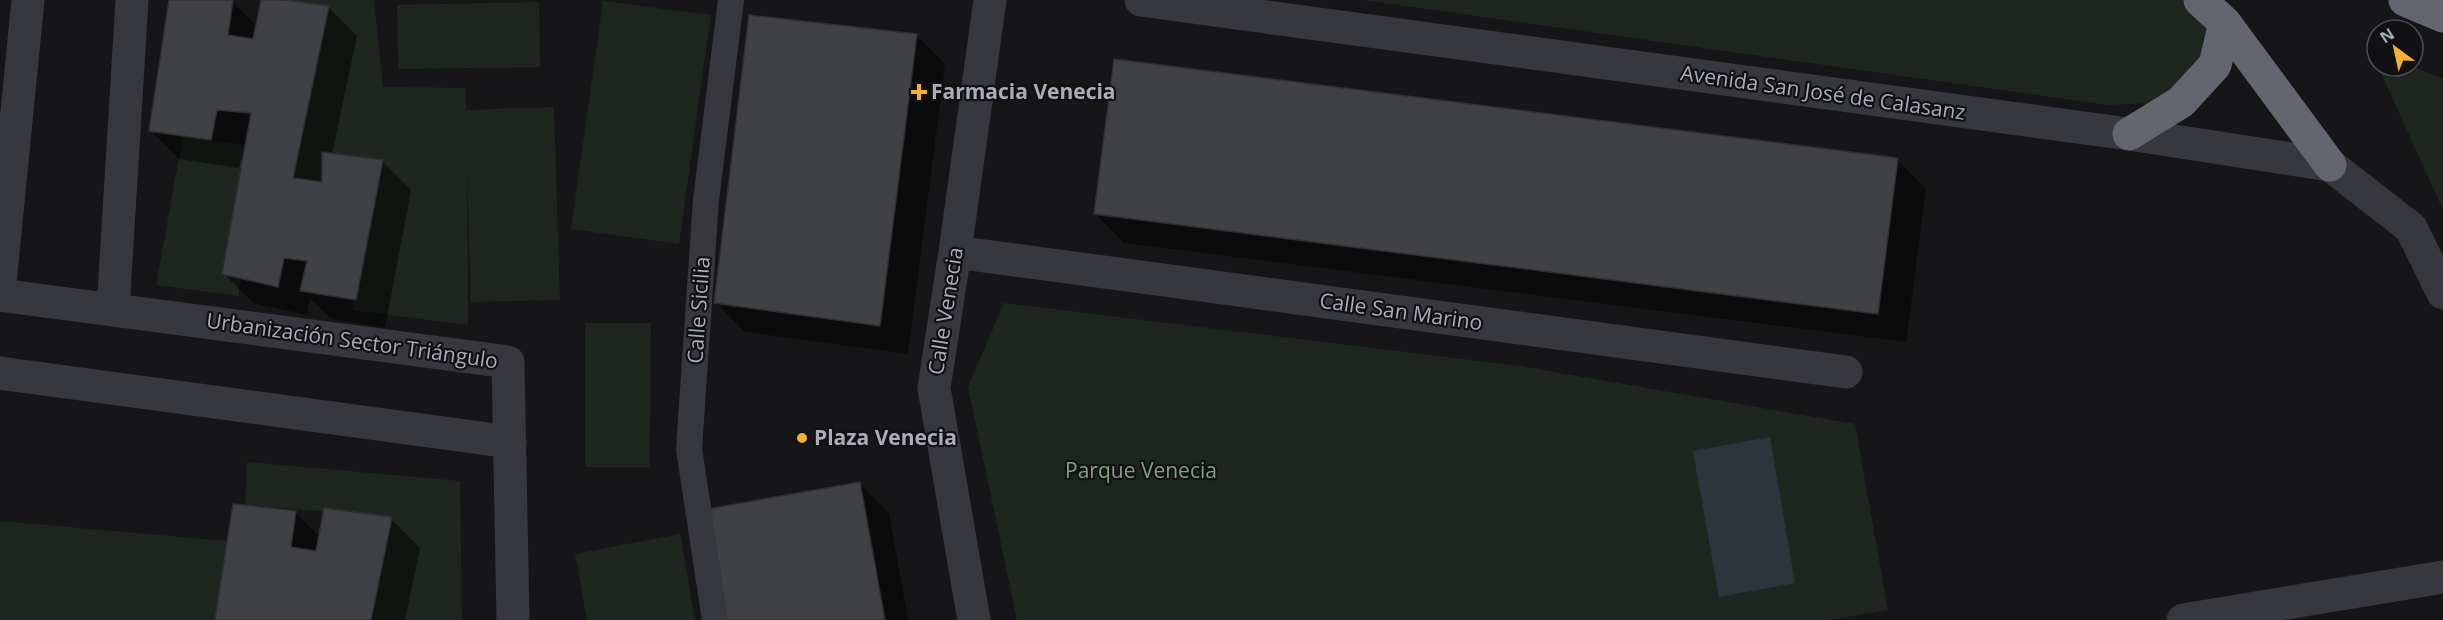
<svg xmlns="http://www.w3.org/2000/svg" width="2443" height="620" viewBox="0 0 2443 620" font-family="'Open Sans',sans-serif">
<rect width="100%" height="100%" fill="#161618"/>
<path fill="#1e261f" d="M257,0h117l9,87 83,1v22l88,-3 6,193 -89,2 -4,-135 1,158 -116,-15 31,-150 -61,-8v30l-29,-4 36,-172z
M1363,0h828l34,23 -44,79 -73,3z
M603,1l108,14 -32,229 -108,-15z
M539,2l1,65 -142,2 -1,-64z
M2378,66h34l31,13v131z
M183,136l62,9 -6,151 -83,-11z
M1004,303l516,63 335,58 33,186 -59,10h-812l-49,-233z
M585,323h66l-1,144h-65z
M247,462l213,19 2,139h-91l21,-103 -147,-12z
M0,521l227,20 -12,79h-215z
M680,534l15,86h-108l-12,-66z"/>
<path fill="#2c353c" d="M1770,437l25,146 -76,14 -26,-146z"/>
<path fill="#0007" d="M171,0l61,1 25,25 5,-26 66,7 29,29 -25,118 50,7 29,29 -26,138 -54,-9 -21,-21 -3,17 -54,-12 -29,-29 20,-115h-3l-2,9 -60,-9 -29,-29z
M916,35l29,29 -37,290 -163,-22 -29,-29z
M1898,160l28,29 -20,153 -782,-99 -29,-29z
M860,484l29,29 19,107h-184z
M295,512l25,25 71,-18 29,29 -15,72h-188z"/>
<path fill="#404145" stroke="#303034" stroke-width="1.5" d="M169,0h64l-5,35 25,4 8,-39h24l44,6 -36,172 29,4v-30l61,8 -27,140 -56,-9 7,-30 -23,-3 -6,29 -56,-13 29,-161 -34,-3 -6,30 -62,-9z
M749,15l168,19 -37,292 -166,-23z
M1114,59l784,99 -20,156 -784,-100z
M860,482l25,138h-163l-20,-110z
M233,504l63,7 -5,36 25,4 8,-43 68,9 -21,103h-156z"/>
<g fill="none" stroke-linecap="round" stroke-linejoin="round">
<path stroke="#37383d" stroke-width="26" d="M715,620l-26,-171 17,-249 25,-200"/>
<path stroke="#37383d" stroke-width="33" d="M955,252l891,120
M0,283l28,-283
M0,295l508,67 5,258
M113,310l19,-310
M0,373l510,69
M974,620l-40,-232 21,-136 35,-252"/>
<path stroke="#37383d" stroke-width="33" d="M1141,0l988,134 201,31 81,63 32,65
M2183,620l260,-43"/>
<path stroke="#63666e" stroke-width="33" d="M2200,0l25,23 105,142
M2405,0l38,16
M2129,134l52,-32 34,-37 10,-42"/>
</g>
<g fill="#f2b134" stroke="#111113" stroke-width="2">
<path d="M916 83h6v6h6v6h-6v6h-6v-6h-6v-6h6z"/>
<circle cx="802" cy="438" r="6"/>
</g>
<g text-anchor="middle" stroke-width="4.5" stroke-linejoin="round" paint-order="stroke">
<g font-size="21" font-weight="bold" fill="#a8adb8" stroke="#111113" text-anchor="start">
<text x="931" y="99">Farmacia Venecia</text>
<text x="814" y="445">Plaza Venecia</text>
</g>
<g font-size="21" fill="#a8adb8" stroke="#111113">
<text transform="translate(1823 93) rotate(8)" y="7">Avenida San José de Calasanz</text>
<text transform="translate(699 310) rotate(-86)" y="7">Calle Sicilia</text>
<text transform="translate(946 311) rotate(-81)" y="7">Calle Venecia</text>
<text transform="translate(1401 312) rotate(8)" y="7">Calle San Marino</text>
<text transform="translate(352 341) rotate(8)" y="7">Urbanización Sector Triángulo</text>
</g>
<g font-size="21" fill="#7fa381" stroke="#111113">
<text x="1141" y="478">Parque Venecia</text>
</g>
</g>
<g transform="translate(2395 48) rotate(327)"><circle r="28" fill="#111113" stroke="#4d4f55" stroke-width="1.5"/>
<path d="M0-4.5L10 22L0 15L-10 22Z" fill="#f2b134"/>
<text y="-9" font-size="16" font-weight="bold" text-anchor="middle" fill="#a8adb8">N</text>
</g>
</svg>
